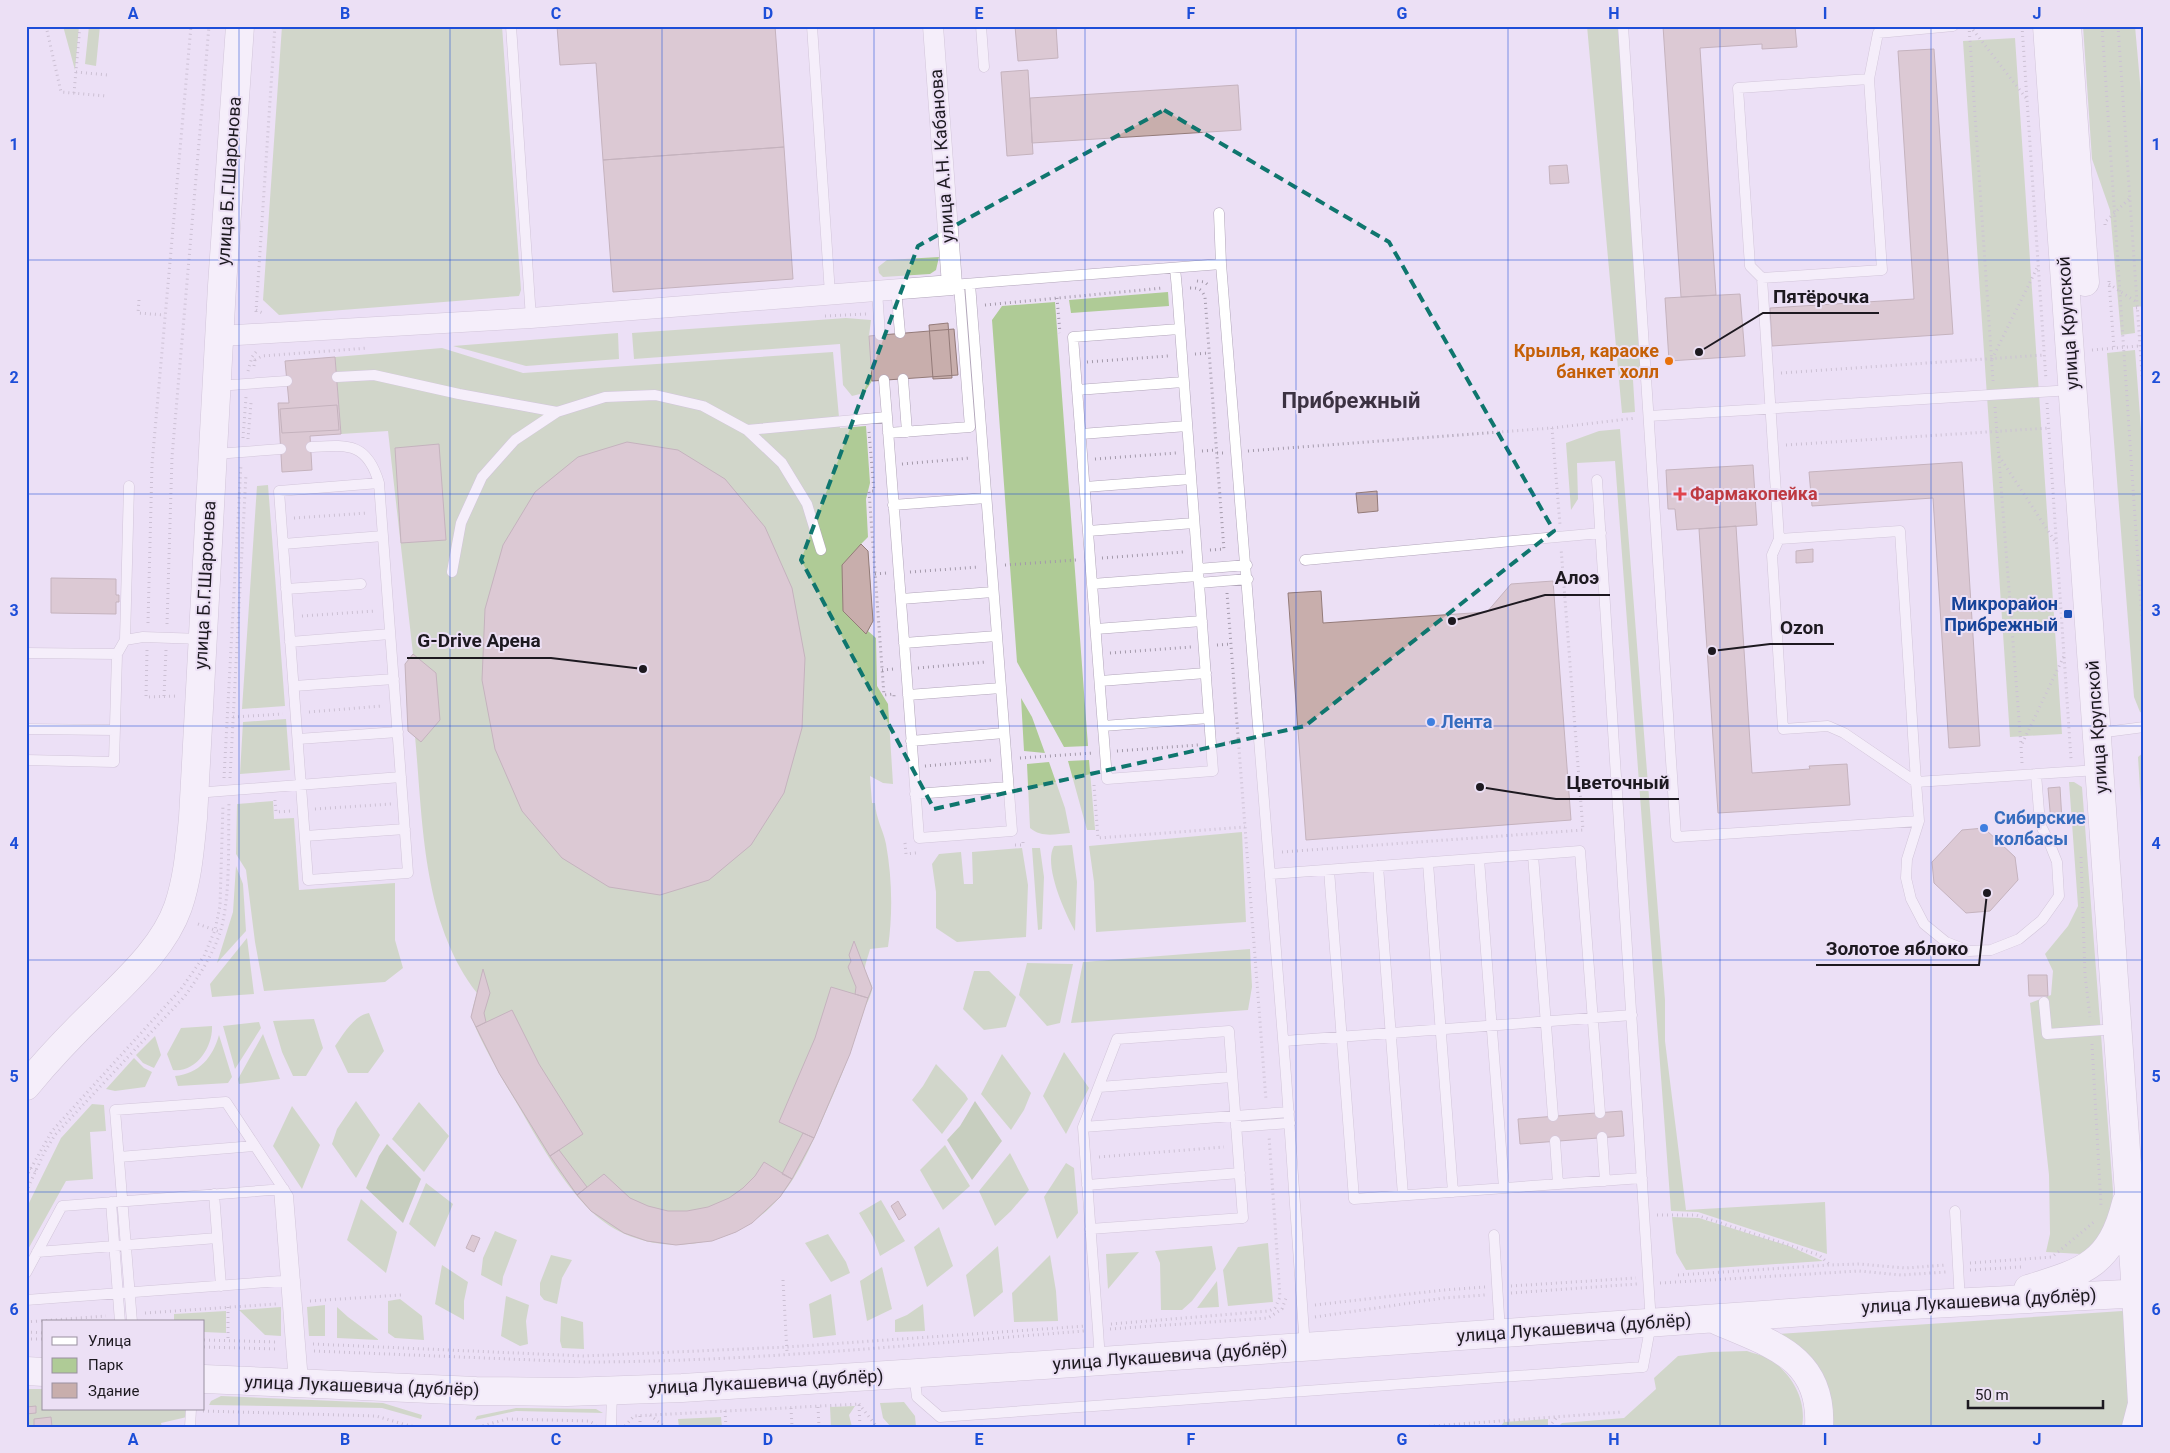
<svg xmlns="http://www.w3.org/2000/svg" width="2170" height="1453" viewBox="0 0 2170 1453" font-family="Roboto,sans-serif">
<rect width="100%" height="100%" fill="#ece0f5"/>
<path fill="#afcb96" d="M63,26h16l-4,44z
M89,26h11l-4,40 -11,-2z
M282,26h220l19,264 -2,6 -240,19 -16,-15z
M1587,26h33l22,353 -9,1 2,32 -13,1z
M2083,26h52l9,101v179l-11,1 2,26 -14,2 -11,-125 -18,-51z
M2015,38l47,696 -52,3 -47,-696z
M939,257l-3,13 -6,4 -47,3 -4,-4 -1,-6 9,-7z
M1168,292l1,14 -98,7 -2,-13z
M1055,302l33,444 -24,1 -47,-85 -25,-342 10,-14z
M846,318l25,2 -2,16 3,45 -8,12 -12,3 -9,-11 -3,-41 -206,15 -2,-26z
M618,333l1,26 -93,7 -73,-20z
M442,348l81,25 310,-21 7,76 26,-2 4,57 -4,16 2,38 -7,7 7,7 5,70 -5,10 8,7 1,48 11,18 5,80 -10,-1 -13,-7 2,27h3c1,16 8,26 11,41 6,33 7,69 2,103l-18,2c-1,6 -6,16 -5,22 2,5 7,12 7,17 0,7 -6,16 -8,22 -10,34 -22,66 -37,99 -13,29 -26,64 -48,89 -46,55 -136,64 -188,13 -30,-29 -54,-73 -75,-109 -8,-13 -45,-76 -44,-87 0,-7 3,-15 5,-22 -55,-71 -54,-171 -62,-257l-7,-5 -3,-67 8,-10 -25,-223 -47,3 -6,-77z
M2135,350l6,79h3v285l-4,-2 -6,-15 -27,-344z
M1620,429l45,571v41l21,169 139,-8 2,52 -129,-42 -27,-1 -56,-750 -38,2 1,36 -7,11 -5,-67 33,-12z
M268,485l17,221 -43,3 15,-223z
M1021,698l11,19 13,36 -21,-2z
M286,719l4,51 -50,4 3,-52z
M2144,752v102l-6,-97z
M1089,760l6,69v1h-8l-19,-69z
M1049,762l16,46 5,25c-15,1 -28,5 -40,-5l-3,-64z
M2069,782h5l8,5 31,404 -1,26 -11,23 -20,14 -35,-2 4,-18 -1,-59 -19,-172 21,-8 2,-24 -8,-17 23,-28 10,-20z
M273,801l1,18 20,-1 5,72 96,-7v57l8,28 -18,14 -121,9 -9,-49 -9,-72 -10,-16 1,-50z
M1242,832l4,90 -150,10 -2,-50 -5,-36z
M1072,845l5,37 -2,49c-10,-18 -32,-66 -21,-85z
M1022,848l6,37 -2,52 -69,5 -21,-14v-36l-4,-28 7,-10 22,-2 3,32h9l-1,-32z
M1032,848h8l4,29 -2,52 -4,1z
M236,866l7,18 3,47 -29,32 16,-51z
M247,938l7,56 -42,3 -2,-13z
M1250,949l2,38 -4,23 -177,13 12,-61z
M1027,963l46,1 -13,59 -13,3 -28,-31z
M974,971h15l27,26 -10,30 -22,3 -21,-21z
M369,1013l15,38 -16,22h-20l-13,-27c8,-11 19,-31 34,-33z
M314,1019l9,29 -17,28h-13l-11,-24 -9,-31z
M259,1022l2,6 -26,41 -12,-43z
M212,1026c1,21 -16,47 -39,44l-6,-16 14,-26z
M263,1034l17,45 -41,5 -1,-5z
M219,1035l13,42 -4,6 -50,3 -3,-10c24,-2 38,-19 44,-41z
M155,1036l6,19 -7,13 -11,-5 -7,-8z
M1064,1052l25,36 -23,46 -23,-38z
M1002,1054l29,39 -7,17 -13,20 -30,-36z
M134,1058l10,10 8,4 -7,15 -30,4 -9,-2z
M936,1064l29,30 3,5 -26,35 -30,-34 11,-14z
M356,1101l24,34 -24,43 -24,-34 5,-15z
M419,1102l30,34 -25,36 -32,-33z
M92,1104l12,1 2,26 -16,1 3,47 -27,2 -40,72v-44l35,-71z
M292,1106l28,39 -18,44 -29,-43z
M945,1145l25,41 -27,24 -23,-40z
M1010,1153l19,37 -18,21 -16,15 -16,-35z
M1066,1163l8,5 4,45 -21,26 -13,-42z
M426,1183l27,21 -18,43 -26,-23z
M361,1199l36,33 -11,41 -39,-33z
M881,1200l24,41 -25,15 -7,-19 -14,-24z
M1672,1217l27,1 90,28 34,15 -137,9 -10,-17z
M939,1227l14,39 -26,21 -13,-40z
M495,1231l22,9 -14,37 -1,9 -21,-11 2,-17z
M828,1234l18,28 4,11 -19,9 -26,-39z
M1268,1243l5,59 -45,4 -5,-36 15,-23z
M998,1246l5,46 -29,25 -8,-42z
M1212,1246l4,23 -24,32 -10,9h-21l-1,-47 -5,-12z
M1139,1252l-31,37 -2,-35z
M551,1255l21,5 -10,18 -5,26 -13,-4 -4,-5v-12z
M1050,1255l6,36 2,30 -44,1 -2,-29z
M442,1265l26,17 -4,19v19l-29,-16z
M882,1267l10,42 -25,12 -7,-40z
M1217,1281l2,26 -22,1z
M831,1294l5,41 -23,3 -4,-34z
M506,1296l23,9 -3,16 2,23 -8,2 -19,-10z
M400,1299l22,17 2,24 -29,-2 -7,-5v-32z
M923,1304l2,27 -30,1v-12l12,-5z
M325,1305v31h-16l-2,-29z
M281,1307v29l-16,-1 -26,-25z
M337,1307l11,10 31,23 -42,-2z
M226,1311v22l-22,-1v-10h-30v-8z
M2122,1311l4,3 6,89 -11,24h-290l1,-16 -6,-26 -48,-51z
M561,1316l22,6 1,27 -22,-1 -2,-7z
M1747,1351c8,3 16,4 23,8 22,15 37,41 32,68h-244l4,-4 62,-5 32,-29 -2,-11 24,-22 33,-4z
M26,1389h18v20h144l-1,8 -26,6 1,4h-136z
M221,1396l162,7 39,12 -1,4 -39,-11 -173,-3 2,-4z
M904,1402l11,14 1,11h-25l-8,-9 -3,-15z
M855,1406l-6,9 3,12h-21l-1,-20z
M516,1408l80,1 7,4 -87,-2 -41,9 2,-4z
M721,1417l1,10h-43l-1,-8z
M1548,1419v8h-48l4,-5z"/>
<path fill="#99b87d" d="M975,1101l27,40 -30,39 -25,-40 13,-14z
M387,1144l34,35 -18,44 -37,-35 13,-32z"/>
<path fill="#c8aeac" stroke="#947b79" d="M557,26h218l9,121 -181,13 -7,-97 -36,2z
M1015,26h41l2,32 -40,3z
M1663,26h132l2,21 -35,2v-5l-62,4 16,247 -35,2z
M1934,49l19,285 -181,12 -2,-38 144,-9 -16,-248z
M1028,70l5,84 -26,2 -6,-84z
M1238,85l3,45 -209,13 -2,-45z
M784,147l9,132 -180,13 -10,-132z
M1567,165l2,18 -19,1 -1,-18z
M1740,294l5,62 -76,5 -4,-63z
M948,323l4,55 -19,1 -4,-54z
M954,329l4,46 -86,6 -3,-45z
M335,357l6,77 -31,2 2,34 -30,2 -4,-69h11l-4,-42z
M337,405l2,25 -57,3 -2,-24z
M627,442l51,8 47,29 40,48 27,61 13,70 -3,70 -18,65 -33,52 -42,35 -49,15 -51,-8 -47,-29 -40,-47 -27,-62 -13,-69 3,-71 18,-64 32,-53 43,-35z
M439,444l7,96 -45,3 -6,-95z
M1962,462l18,284 -31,2 -16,-250 -121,8 -3,-34z
M1753,465l4,60 -80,5 -2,-21h-7l-2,-39z
M1377,491l1,20 -20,2 -2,-20z
M1736,526l16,247 58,-4 -1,-3 38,-2 3,41 -132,8 -19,-284z
M861,544l7,7 5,70 -7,13 -23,-23 -1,-46z
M1813,549v13l-17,1v-12z
M51,578l65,1v16h3v7h-3v12l-65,-1z
M1553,581l18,239 -265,20 -18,-247 33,-2 2,32 164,-11 24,-28z
M413,654l23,19 4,47 -19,22 -13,-11 -3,-67z
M2060,787l2,34 -11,1 -3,-34z
M1984,828l31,29 3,23 -28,31 -24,2 -32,-30 -2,-21 30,-32z
M854,941l18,47 -4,10 -13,-4 1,-7 -8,-20 3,-6 -2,-6z
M483,969l7,24 -6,20 2,9 -10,5 -5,-10z
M2028,975h19l1,21h-19z
M831,987l37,11 -18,56 -36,84 -35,-16 36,-84z
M512,1010l27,54 44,70 -33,22 -51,-83 -23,-46z
M1622,1111l2,25 -104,8 -2,-25z
M803,1133l11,5 -22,41 -10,-5z
M559,1150l28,37 -10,8 -27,-39z
M764,1162l28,17 -12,18 -28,26 -16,9 -24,9 -36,4 -29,-4 -23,-8 -33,-22 -14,-16 27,-21 26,24 18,8 20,5h19l21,-4 21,-9 14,-10 12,-12z
M898,1201l8,14 -7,5 -8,-14z
M472,1235l8,3 -6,14 -8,-4z
M36,1406v7l-10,1v-7z
M51,1417l1,10h-18v-8z"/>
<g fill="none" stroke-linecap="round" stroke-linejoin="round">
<g stroke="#b1a5b9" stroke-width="11">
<path id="lane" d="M511,26l20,292
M812,26l18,268
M981,26l3,41
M1623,26l53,811 243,-16 -3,-39 -72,-49 -16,-7 -45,3 -11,-174 7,-16 -17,-261 120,-8 -13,-191 9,-46 75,-7
M1219,213l2,51
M1175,268l2,21 36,482 -106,8 -34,-442 106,-8
M1762,278l-12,-12 -12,-178 131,-9
M952,285l269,-21 65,812 19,271
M896,289l4,44
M877,291l3,44
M337,377l37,-2 85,19 98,18
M903,379l4,53
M884,380l3,37
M217,386l70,-5
M1077,390l106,-8
M1649,416l423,-26
M747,430l140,-13 32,421 93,-7 -42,-547
M888,433l82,-6 -11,-142
M1081,434l106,-8
M311,447c37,-2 56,-5 68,36l29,390 -100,7 -29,-389 100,-8
M215,454l66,-5
M1085,487l106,-8
M893,505l93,-7
M1088,531l106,-8
M1779,539l121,-8 16,251 182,-12
M283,544l100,-8
M1305,560l296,-27
M1198,569l49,-4
M452,572l9,-49 21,-46 33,-37 42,-28 48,-15 50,-2 48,11 44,24 35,33 25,41 14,46
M1199,583l49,-4
M1092,584l106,-8
M286,589l75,-5
M901,599l92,-7
M1096,629l106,-8
M125,640l4,-154
M290,642l100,-8
M904,643l93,-7
M26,653l91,1
M1100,681l106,-8
M294,686l100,-7
M908,695l93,-7
M1103,726l106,-8
M26,729l89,1
M2098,733l46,-6
M298,739l100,-7
M911,741l93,-8
M26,760l88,2 3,-108 8,-14 18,-3 59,2
M195,793l206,-16
M915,794l93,-7
M1919,821l-12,38 -1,19 5,21 13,25 22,18 23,9 22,-1 28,-11 23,-19 17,-24 -2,-34 -8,-20 -9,-18 -4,-50
M305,836l100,-7
M1533,855l20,261
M1479,859l25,329
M1428,863l25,329
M1378,866l25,329
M1329,870l25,329 288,-21
M1271,874l309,-23 20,262
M2044,1002l3,32 70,-5
M1284,1041l348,-26
M1099,1087l133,-10
M1083,1127l206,-15
M1236,1127l54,-4
M1602,1137l3,44
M1555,1141l3,43
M119,1157l135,-11
M1087,1185l153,-12
M279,1189l15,194
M214,1194l7,92
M111,1202l9,120
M1955,1211l5,91
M1090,1229l153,-11 -14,-187 -112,8 -34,88 15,203 2,31
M1494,1235l6,97
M37,1252l180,-14
M26,1273l36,-67 222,-17
M26,1300l269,-20
M132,1322l-17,-212 111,-8 62,94 15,185
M914,1374l3,23 23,20 703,-50 8,-44 -54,-843
M190,1427l1,-18
M611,1427l1,-36"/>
</g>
<g stroke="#b1a5b9" stroke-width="21">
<path id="street" d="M219,336l312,-18 421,-33 -19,-259"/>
</g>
<g stroke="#b1a5b9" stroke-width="29">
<path id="secondary" d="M2047,26l89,1267 6,111 -6,23
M2067,26l18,256
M26,1086c23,-28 47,-53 73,-78 29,-29 65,-61 79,-101 10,-29 12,-59 15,-89l29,-532 18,-260
M2028,1289c55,-17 83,-24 98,-86
M1716,1320c54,24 107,36 103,107
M26,1371l18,1
M204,1379l272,12 91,1 115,-4 362,-23 847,-59 253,-13"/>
</g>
<path stroke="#a49aab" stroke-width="3" stroke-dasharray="1 4" stroke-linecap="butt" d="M46,26l15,66 45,4
M1969,26l24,355
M1970,26l56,72
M2022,26l24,354
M2102,26l42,625
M2118,26l26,378
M76,72l32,3
M74,93l6,-67
M2105,225v-3l24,-23
M1197,281l8,1 4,4
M2109,281l5,67
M2109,284l26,17
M1190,288c8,0 11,0 15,9l19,253
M1057,298l3,35
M139,300l-1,13 27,2
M985,305l178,-17
M2136,308l8,-1
M256,310l9,4
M256,312l19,-286
M825,316l42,-2
M2092,350l47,-4
M1195,354l14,-1
M1992,359l45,-91
M255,360l7,-4 106,-8
M1087,362l81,-6
M254,366l1,-7
M248,371l4,-14 4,-5
M1781,373l263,-18
M2047,403l24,356
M1995,407l26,339
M1552,428l8,97
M869,432l5,59h-5l15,204 10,-1v3
M243,438l3,-41
M248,439l3,-36
M1786,445l263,-17
M1202,451l14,-1
M1248,451l304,-23 84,-10
M1217,453h8
M1999,456l57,87
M1095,459l81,-6
M902,464l69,-6
M294,518l74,-5
M1210,550l14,-1
M1102,558l81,-6
M1005,565l71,-5
M910,572l69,-5
M875,574l12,-1
M1227,593l39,507
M302,616l73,-5
M148,623l4,-159 39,-438
M167,624l5,-167 37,-431
M1217,645l14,-1
M147,650l-1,47 32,-1
M1110,653l81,-6
M918,668l68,-6
M882,670l12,-1
M164,696l2,-46
M309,712l73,-6
M233,717l50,-3
M1224,743l15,-1
M1117,751l81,-6
M1020,758l73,-5
M2022,763l-1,-17 43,-90
M925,766l69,-6
M224,778l17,-314
M230,778l16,-304
M1094,785l4,53 147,-11
M275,800l1,12 15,-1
M315,809l76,-5
M905,843l1,11 10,-1
M1015,845h8v-5
M1282,852l301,-22 -22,-282
M2081,857l4,118 5,42
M198,924l22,8
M2092,1044l9,161
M1099,1157l125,-10
M26,1166l10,5
M26,1177l26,-46 129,-142 23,-33 11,-26 5,-24 3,-102
M26,1192l18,-39 11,-18 130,-139c14,-20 27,-40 35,-63 11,-37 8,-91 9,-130
M1657,1215h39l123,40 10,9
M1970,1263l82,-6 43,-36
M1970,1270l51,-3
M1678,1275l151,-10 30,-1 46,4 41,-3
M783,1280l4,73
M1660,1283l199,-12 42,4 45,-3
M1511,1286l125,-8
M1511,1293l126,-9
M310,1301l91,-6
M1315,1305l129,-15 41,-3
M228,1307v34
M145,1313l131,-9
M1315,1317l129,-19 41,-3
M26,1322l80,-6
M1111,1324l158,-13 6,-3 5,-11 -11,-161
M1110,1329l158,-11 14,-9 4,-11
M26,1332l18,1
M26,1339h18
M204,1340l74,2
M313,1344l271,12 203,-9 299,-21
M204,1347l74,2
M314,1351l269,11c167,0 335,-18 501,-31
M859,1404l18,23
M859,1405l1,22
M818,1407l1,20
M791,1408l1,19
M203,1411l173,5 34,10 14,1
M725,1411l1,16
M650,1415l15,12
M640,1416v11
M625,1426l9,-10 225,-12
M478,1427l29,-8 82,2 6,3 1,3
M1419,1427l203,-15
M1549,1427l8,-10"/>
<use href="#lane" stroke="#fff" stroke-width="10"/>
<use href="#street" stroke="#fff" stroke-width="20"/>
<use href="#secondary" stroke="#fff" stroke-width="28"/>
</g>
<path d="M0 0H2170V1453H0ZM1164,110l225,132 165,289 -249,195 -371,83 -133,-249 117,-314z" fill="#ece0f5" fill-opacity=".55" fill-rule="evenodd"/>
<path fill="none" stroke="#0f766e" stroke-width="4" stroke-dasharray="10 6" stroke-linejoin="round" d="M1164,110l225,132 165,289 -249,195 -371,83 -133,-249 117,-314z"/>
<path fill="none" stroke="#1d4ed8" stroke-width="1" stroke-opacity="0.55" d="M239,26v1401M450,26v1401M662,26v1401M874,26v1401M1085,26v1401M1296,26v1401M1508,26v1401M1720,26v1401M1931,26v1401M26,260h2118M26,494h2118M26,726h2118M26,960h2118M26,1192h2118"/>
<circle fill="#e8710a" stroke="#ece0f5" stroke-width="2" cx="1669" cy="361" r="5"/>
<path fill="#e0444e" stroke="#ece0f5" stroke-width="2" d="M1677.5 486.5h5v5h5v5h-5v5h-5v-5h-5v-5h5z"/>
<rect fill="#1a4fb4" stroke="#ece0f5" stroke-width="2" x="2063" y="609" width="10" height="10" rx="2.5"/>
<g fill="#3f7fe0" stroke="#ece0f5" stroke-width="2">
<circle cx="1431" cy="722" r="5"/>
<circle cx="1984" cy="828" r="5"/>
</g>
<g text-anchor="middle" stroke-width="4" stroke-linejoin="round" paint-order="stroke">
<g font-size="18" fill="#1d1920" stroke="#ece0f5">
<text transform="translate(942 156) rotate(-94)" y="6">улица А.Н. Кабанова</text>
<text transform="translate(229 181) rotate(-86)" y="6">улица Б.Г.Шаронова</text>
<text transform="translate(2068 323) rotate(-94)" y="6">улица Крупской</text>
<text transform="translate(205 585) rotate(-87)" y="6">улица Б.Г.Шаронова</text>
<text transform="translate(2097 727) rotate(-94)" y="6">улица Крупской</text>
<text transform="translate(1979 1301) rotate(-3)" y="6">улица Лукашевича (дублёр)</text>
<text transform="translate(1574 1328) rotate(-4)" y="6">улица Лукашевича (дублёр)</text>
<text transform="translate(1170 1356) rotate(-4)" y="6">улица Лукашевича (дублёр)</text>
<text transform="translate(766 1382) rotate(-3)" y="6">улица Лукашевича (дублёр)</text>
<text transform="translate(362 1386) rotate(2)" y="6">улица Лукашевича (дублёр)</text>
</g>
<g font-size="18" font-weight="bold" fill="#c56008" stroke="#ece0f5" text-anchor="end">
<text x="1659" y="357">Крылья, караоке<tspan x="1659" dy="21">банкет холл</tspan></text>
</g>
<g font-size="18" font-weight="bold" fill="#be3a42" stroke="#ece0f5" text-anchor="start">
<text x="1690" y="500">Фармакопейка</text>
</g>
<g font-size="18" font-weight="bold" fill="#164399" stroke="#ece0f5" text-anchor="end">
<text x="2058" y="610">Микрорайон<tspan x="2058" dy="21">Прибрежный</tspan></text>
</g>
<g font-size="18" font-weight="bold" fill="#366cbe" stroke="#ece0f5" text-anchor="start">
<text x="1441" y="728">Лента</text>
<text x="1994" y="824">Сибирские<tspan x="1994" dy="21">колбасы</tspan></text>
</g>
<g font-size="22" font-weight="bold" fill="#3c3242" stroke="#ece0f5">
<text x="1351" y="408">Прибрежный</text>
</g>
</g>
<path fill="none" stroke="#1d1920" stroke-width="2" d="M1699 352L1763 313H1879M1452 621L1545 595H1610M1712 651L1770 644H1834M643 669L551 658H407M1480 787L1556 799H1679M1987 893L1979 965H1816"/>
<g fill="#1d1920" stroke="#ece0f5" stroke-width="2">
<circle cx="1699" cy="352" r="5"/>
<circle cx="1452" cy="621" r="5"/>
<circle cx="1712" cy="651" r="5"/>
<circle cx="643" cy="669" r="5"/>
<circle cx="1480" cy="787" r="5"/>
<circle cx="1987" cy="893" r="5"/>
</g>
<g font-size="19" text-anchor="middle" font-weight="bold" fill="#1d1920" stroke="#ece0f5" stroke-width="4" stroke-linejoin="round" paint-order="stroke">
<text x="1821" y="303">Пятёрочка</text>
<text x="1577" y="584">Алоэ</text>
<text x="1802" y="634">Ozon</text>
<text x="479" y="647">G-Drive Арена</text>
<text x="1618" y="789">Цветочный</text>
<text x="1897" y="955">Золотое яблоко</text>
</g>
<rect width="2170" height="1453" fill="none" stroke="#ece0f5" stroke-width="55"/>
<rect x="42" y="1320" width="162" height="90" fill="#ece0f5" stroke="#9990a0"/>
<rect x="52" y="1337" width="25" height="8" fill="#ffffff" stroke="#9990a0"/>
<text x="88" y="1346" font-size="15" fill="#1d1920">Улица</text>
<rect x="52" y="1358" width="25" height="15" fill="#afcb96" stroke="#9990a0"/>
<text x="88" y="1370" font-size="15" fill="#1d1920">Парк</text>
<rect x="52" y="1383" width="25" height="15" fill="#c8aeac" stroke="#9990a0"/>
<text x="88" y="1396" font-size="15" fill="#1d1920">Здание</text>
<path d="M1968 1400v8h135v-8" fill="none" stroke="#1d1920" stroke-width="2.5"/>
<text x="1975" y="1400" font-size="15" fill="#1d1920" stroke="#ece0f5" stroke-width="4" paint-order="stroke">50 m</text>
<rect x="28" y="28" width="2114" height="1398" fill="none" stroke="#1d4ed8" stroke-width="2"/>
<g font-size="16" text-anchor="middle" font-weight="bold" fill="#1d4ed8">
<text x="133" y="19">A</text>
<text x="345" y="19">B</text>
<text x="556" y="19">C</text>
<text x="768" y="19">D</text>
<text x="979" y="19">E</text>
<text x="1191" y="19">F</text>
<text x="1402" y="19">G</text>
<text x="1614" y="19">H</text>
<text x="1825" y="19">I</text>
<text x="2037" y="19">J</text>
<text x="14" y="150">1</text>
<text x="2156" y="150">1</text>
<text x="14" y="383">2</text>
<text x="2156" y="383">2</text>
<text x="14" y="616">3</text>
<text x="2156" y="616">3</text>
<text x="14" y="849">4</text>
<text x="2156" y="849">4</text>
<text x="14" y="1082">5</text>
<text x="2156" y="1082">5</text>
<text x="14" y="1315">6</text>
<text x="2156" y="1315">6</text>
<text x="133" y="1445">A</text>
<text x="345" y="1445">B</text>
<text x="556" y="1445">C</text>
<text x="768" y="1445">D</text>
<text x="979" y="1445">E</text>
<text x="1191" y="1445">F</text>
<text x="1402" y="1445">G</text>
<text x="1614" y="1445">H</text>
<text x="1825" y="1445">I</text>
<text x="2037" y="1445">J</text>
</g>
</svg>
